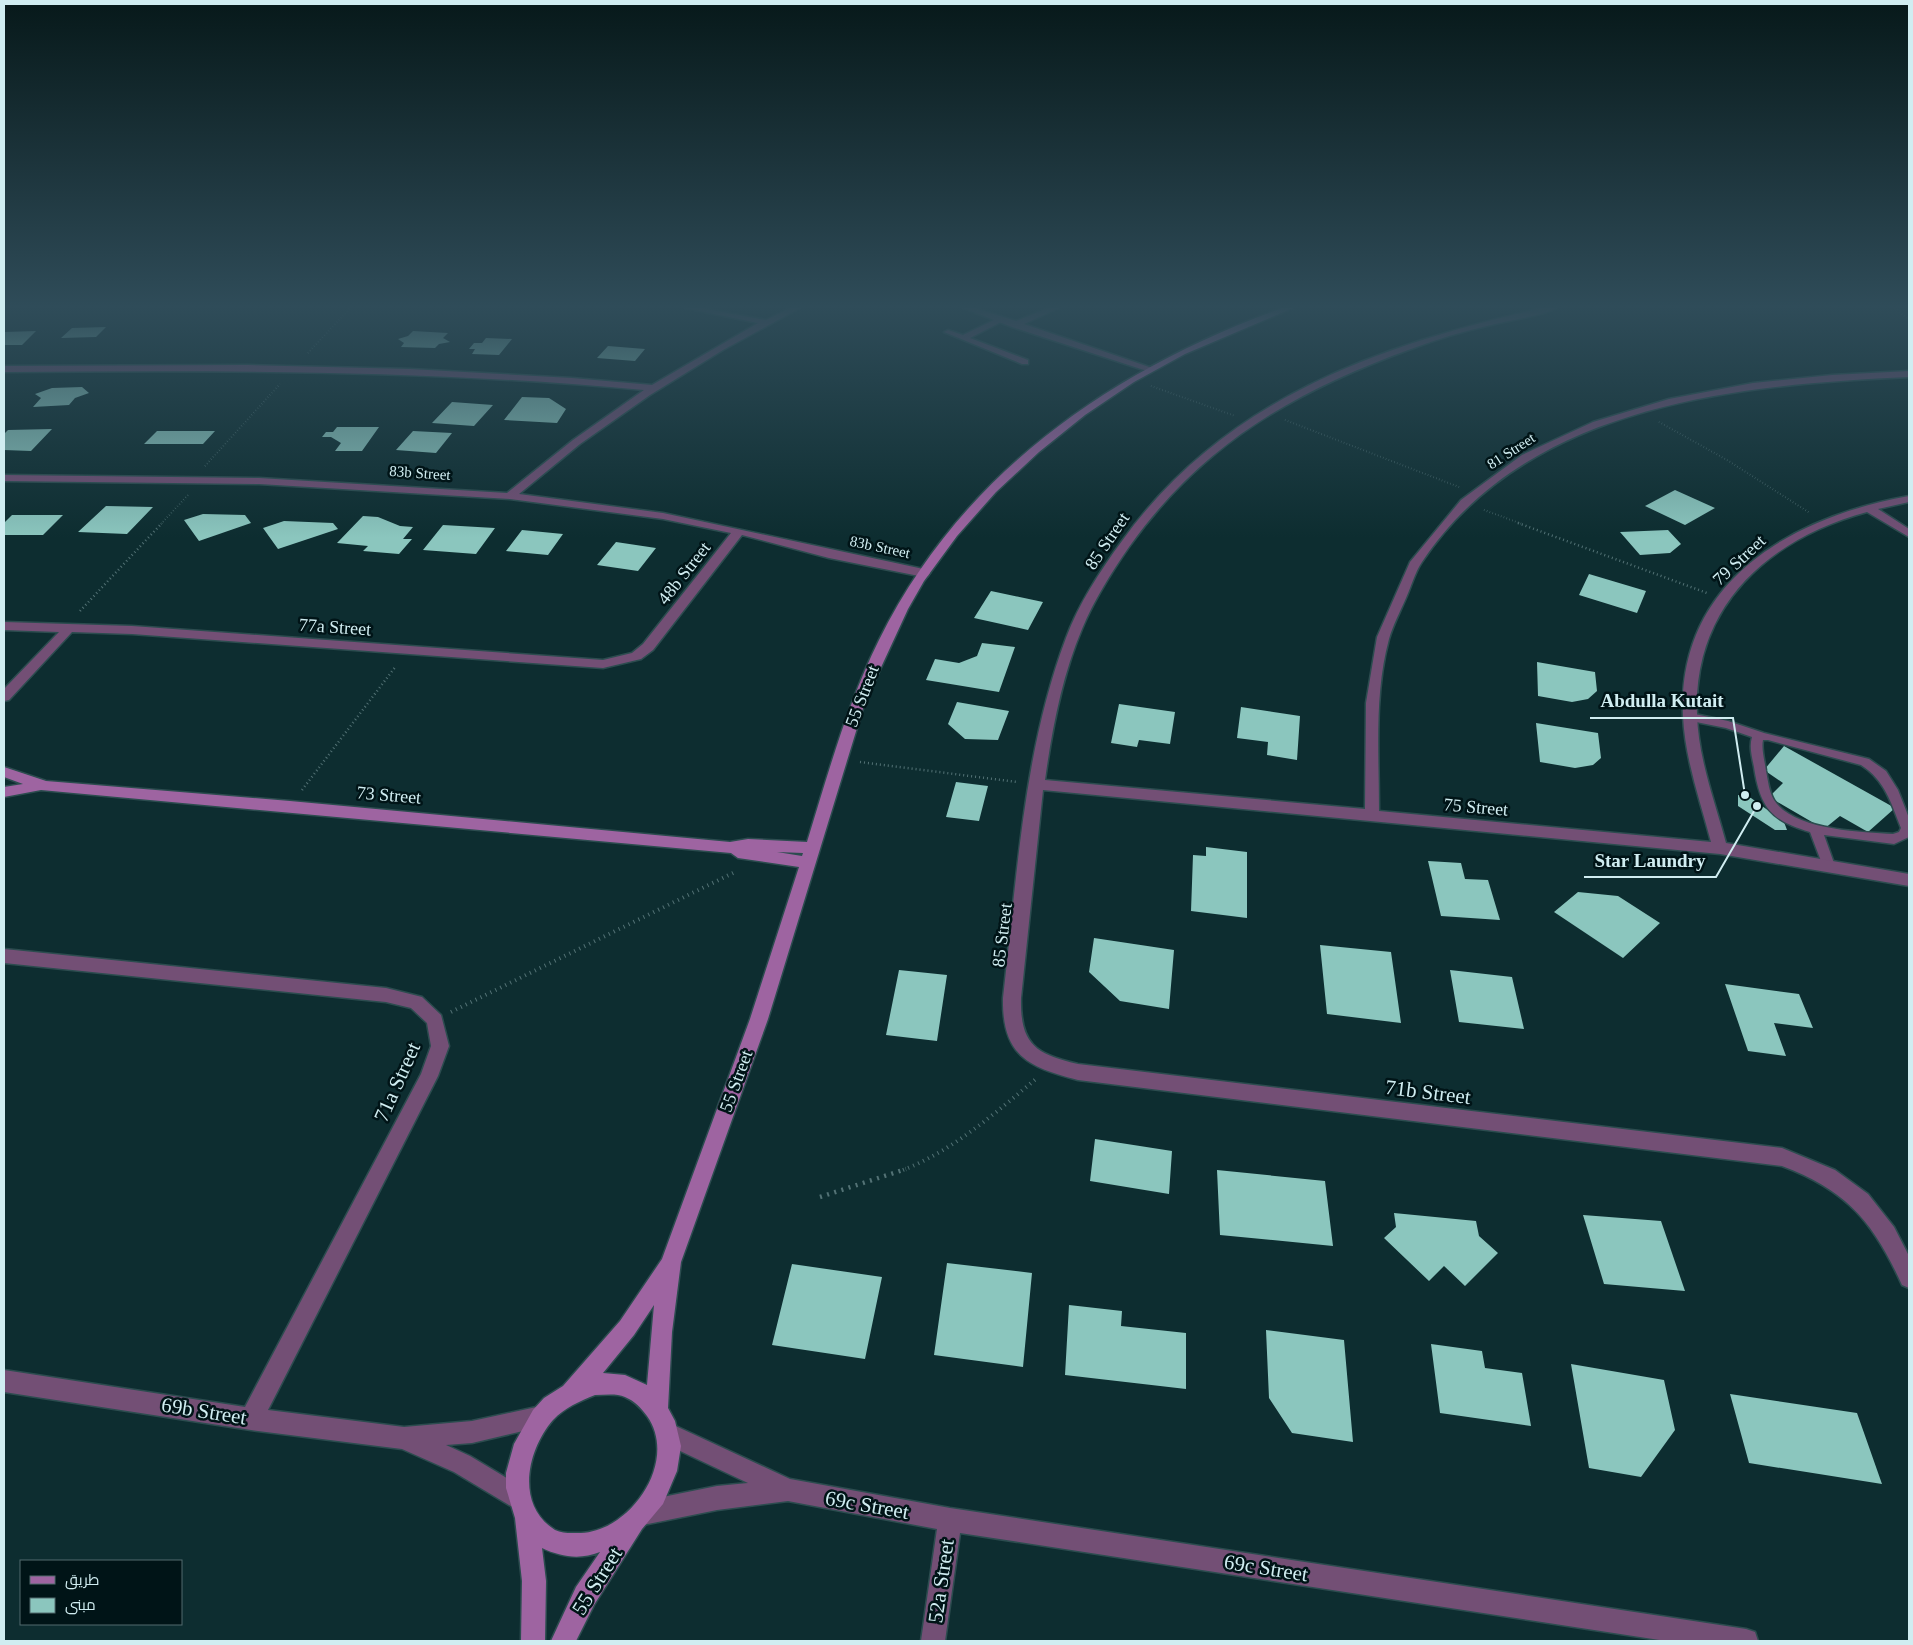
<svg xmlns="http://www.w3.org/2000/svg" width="1913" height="1645" viewBox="0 0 1913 1645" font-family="'Times New Roman',Cairo,serif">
<rect width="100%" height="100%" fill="#0d2d30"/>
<path fill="#8bc6be" d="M106,327l-10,10 -35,1 11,-10z
M36,331l-14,14h-18v-13z
M413,331l35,2 -5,5 7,4 -11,2 -4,4 -34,-1 3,-4 -6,-4 10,-3z
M486,338l26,1 -13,16 -27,-1 3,-5h-6l5,-6h8z
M608,346l37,3 -10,12 -38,-3z
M82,387l7,6 -14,5 -6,7 -36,2 8,-9 -6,-4 17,-6z
M522,397l27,1 17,11 -9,14 -53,-3z
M452,402l41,3 -19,21 -42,-3z
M337,427h42l-17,24h-27l6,-8 -10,-6h-9l4,-5h7z
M52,429l-21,22 -27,-1v-16l4,-4z
M157,431h58l-12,13h-59z
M413,431l39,2 -16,20 -40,-3z
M1675,490l40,18 -30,17 -40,-19z
M106,506l47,1 -26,27 -49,-2z
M203,514l42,1 6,8 -52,18 -15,-21z
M12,515h51l-20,20h-39v-12z
M363,516l15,1 22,9 13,1 -10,12h9l-13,15 -36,-3 5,-5 -31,-3z
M284,521l49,2 5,6 -60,20 -15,-21z
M443,525l52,3 -19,26 -53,-4z
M522,530l41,4 -15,21 -42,-4z
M1668,530l13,14 -11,9 -30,2 -20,-23z
M616,542l40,6 -18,23 -41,-6z
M1589,574l57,17 -9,22 -58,-18z
M991,591l52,11 -15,28 -54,-12z
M982,643l33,4 -16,45 -73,-12 9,-21 24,4 18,-7z
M1537,662l58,10 2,19 -9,8 -16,3 -34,-6z
M957,702l52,9 -11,29 -33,-1 -17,-15z
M1119,704l56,8 -5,32 -31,-4 -2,7 -26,-4z
M1241,707l59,9 -3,44 -30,-5 1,-13 -31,-4z
M1536,723l62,10 3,25 -8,7 -18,3 -35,-6z
M1784,746l111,62 -27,24 -28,-16 -16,13 -55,-32 14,-14 -19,-13z
M956,782l32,4 -9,35 -33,-4z
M1738,795l13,3 33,24 3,8h-12l-37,-24z
M1206,847l41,5v66l-56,-7 2,-56 13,1z
M1428,861l33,2 4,16 23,1 12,40 -59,-4z
M1578,892l40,4 42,27 -37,35 -69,-46z
M1094,938l80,12 -5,59 -49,-8 -31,-29z
M1320,945l71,7 10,71 -74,-9z
M899,970l48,5 -10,66 -51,-6z
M1450,970l62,7 12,52 -65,-7z
M1725,984l74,10 14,34 -39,-5 12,33 -38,-5z
M1095,1139l77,12 -3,43 -79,-13z
M1217,1170l108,11 8,65 -113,-11z
M1394,1213l82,8 3,15 19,17 -33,33 -21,-20 -15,15 -45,-43 12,-11z
M1583,1215l78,6 24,70 -81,-7z
M947,1263l85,10 -9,94 -89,-12z
M792,1264l90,13 -17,82 -93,-14z
M1069,1305l53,6 -1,15 65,7v56l-121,-14z
M1266,1330l78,10 9,102 -61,-9 -23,-35z
M1431,1344l51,7 3,17 37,5 9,53 -91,-13z
M1571,1364l93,16 11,50 -34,47 -52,-9z
M1730,1394l127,19 25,71 -133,-21z"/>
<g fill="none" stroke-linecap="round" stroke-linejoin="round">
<g stroke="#2c4c4f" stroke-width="3">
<path id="lane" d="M998,318l7,2 -35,18 58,22v4h-6l-78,-32 4,-2 15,5z
M1690,713l38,8 36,12 105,26 17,12 12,19 11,28v19l-15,7 -70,-9 11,31 -1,3h-10l-14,-37c-39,-11 -50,-25 -56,-65 -2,-10 -5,-20 -2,-30l-26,-9 -40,-8 -2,-3zM1763,740h5l93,25c24,15 30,38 40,63l-2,4 -6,2c-32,-2 -100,-4 -119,-34 -5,-8 -6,-20 -8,-29 -1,-9 -5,-22 -3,-31z"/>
</g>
<g stroke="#2c4c4f" stroke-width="3">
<path id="street" d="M685,308h16l65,12 24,-12h10l-77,42 -73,45 -70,49 -61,50 144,19 265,57 2,3 -2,3 -4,1 -95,-19 -87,-23 -89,115 -12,9 -38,9 -471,-34 -60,-2 -63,68 -5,1v-12l55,-57 -55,-2v-8l128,4 471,34 29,-7 11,-9 88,-111 -68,-14 -153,-20 -251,-15 -255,-3v-6l255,3 248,15 66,-53 71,-50c-213,-20 -426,-20 -640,-18v-6l244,-1 162,4 162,9 80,7 106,-62z
M963,308h12l41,13 32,-13h11l-35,16 131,45 -8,2 -135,-44z
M1542,308h14c-9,7 -51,13 -65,17 -27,6 -54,14 -80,24 -116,42 -209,95 -282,198 -18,26 -35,53 -47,82 -20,47 -30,100 -37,151l320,29 1,-106 11,-66 33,-75 51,-62 61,-45 71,-33 76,-23 84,-16 79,-8 77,-4v6c-173,8 -382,27 -487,185 -7,10 -11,25 -16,36 -6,14 -13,27 -17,41 -15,55 -10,115 -10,172l332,31c-11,-42 -26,-83 -28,-126 -6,-136 110,-199 226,-220v6l-31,7 31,20v8l-42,-25c-99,27 -174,94 -170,202 1,44 18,88 29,129l183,31v12l-189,-32 -677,-64 -22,208c-1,46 14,56 57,66l704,84 53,22 33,24 26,33 15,29v32l-7,-3c-28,-62 -55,-95 -120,-119l-704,-86c-51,-13 -76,-25 -75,-82 14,-120 20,-246 63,-360 13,-35 34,-67 56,-97 102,-142 257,-196 420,-233z
M4,949l382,39 36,9 19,18 8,31 -11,30 -170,334 136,17 68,-6 69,-15 8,3 3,8 -3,8 -77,18 -26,2 24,11 55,33 4,8 -4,8 -8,4 -8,-4 -55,-33 -52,-23 -151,-19 -247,-38v-22l241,37 176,-333 10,-28 -4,-23 -16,-15 -25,-6 -382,-39z
M667,1422l123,57 160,29 796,121 9,3 3,9h-92l-706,-108 -15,108h-24l16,-112 -149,-28 -71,9 -74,15 -8,-4 -4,-8 4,-8 8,-4 74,-15 31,-3 -89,-42 -3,-8 3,-8z"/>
</g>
<g stroke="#2c4c4f" stroke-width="3">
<path id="secondary" d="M1282,308h11l-108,46 -51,28 -49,33 -46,37 -43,40 -39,44 -33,45 -16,28 -43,93 -97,317 -87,243 -9,70 -4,76 7,13 6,25 -4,25 -14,33 -21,25 -48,76 -18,36h-25l25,-54 24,-35c-20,8 -39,5 -58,-4l4,33 -1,60h-24l1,-60 -7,-63 -9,-30v-15l8,-29 19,-34 11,-12 19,-12 57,-65 42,-62 88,-240 49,-152 -61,-9 -7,-5 -690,-63 -37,7v-10l19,-3 -19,-7v-10l42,14 244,20 440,41 18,-3 59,3c21,-68 40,-138 72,-202 82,-166 233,-271 403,-332zM777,852l26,1 -1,3zM654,1305l-7,80 -22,-10 -22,-2 31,-38zM595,1395c10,0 21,-2 30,2 10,4 16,11 22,19 32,45 -16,115 -66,117 -9,0 -18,1 -26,-3 -40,-25 -28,-80 -2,-110 11,-12 27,-19 42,-25z"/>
</g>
<path stroke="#537275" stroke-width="2" stroke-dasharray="0.5 2.5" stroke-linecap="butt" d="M1895,308l14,12
M308,353l42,-45
M1151,386l84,30
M1285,420l174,67
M1659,422l68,38 83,53
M205,466l75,-82
M1484,510l38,14
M161,524l27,-29"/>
<path stroke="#537275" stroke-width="2.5" stroke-dasharray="1 3" stroke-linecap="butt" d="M1518,523l189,70
M80,611l82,-88
M860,762l157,20
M302,790l94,-124"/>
<path stroke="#537275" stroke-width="4" stroke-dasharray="1 4.5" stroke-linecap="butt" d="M451,1012l286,-141
M903,1170c51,-20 92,-57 133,-91"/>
<path stroke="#537275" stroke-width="4.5" stroke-dasharray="2 5.5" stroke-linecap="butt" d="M820,1197l86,-28"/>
<use href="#lane" fill="#734f75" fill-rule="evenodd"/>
<use href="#street" fill="#734f75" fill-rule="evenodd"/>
<use href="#secondary" fill="#9e64a1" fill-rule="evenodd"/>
</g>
<linearGradient id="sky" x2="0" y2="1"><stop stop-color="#07191a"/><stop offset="0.57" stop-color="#2f4c59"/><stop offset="1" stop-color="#2f4c59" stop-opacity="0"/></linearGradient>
<rect width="1913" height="538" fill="url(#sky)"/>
<g text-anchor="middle" stroke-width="5" stroke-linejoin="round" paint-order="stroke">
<g font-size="15" fill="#d0edf1" stroke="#001417">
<text transform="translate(1511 451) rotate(-33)" y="5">81 Street</text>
<text transform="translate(420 473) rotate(4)" y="5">83b Street</text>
<text transform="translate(880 547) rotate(12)" y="5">83b Street</text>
</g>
<g font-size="18" fill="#d0edf1" stroke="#001417">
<text transform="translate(1107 541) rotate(-56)" y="6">85 Street</text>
<text transform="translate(1739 560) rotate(-43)" y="6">79 Street</text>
<text transform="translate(684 573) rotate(-52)" y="6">48b Street</text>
<text transform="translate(335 627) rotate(4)" y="6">77a Street</text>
<text transform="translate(862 696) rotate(-69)" y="6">55 Street</text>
<text transform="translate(389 795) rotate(5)" y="6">73 Street</text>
<text transform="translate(1476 807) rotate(5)" y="6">75 Street</text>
<text transform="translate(1002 935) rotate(-83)" y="6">85 Street</text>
<text transform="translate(736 1081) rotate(-70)" y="6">55 Street</text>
</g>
<g font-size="21" fill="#d0edf1" stroke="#001417">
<text transform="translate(397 1082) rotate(-66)" y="7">71a Street</text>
<text transform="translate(1428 1092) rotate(7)" y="7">71b Street</text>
<text transform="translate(204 1411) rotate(9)" y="7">69b Street</text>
<text transform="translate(867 1505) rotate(10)" y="7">69c Street</text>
<text transform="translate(1266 1568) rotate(9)" y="7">69c Street</text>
<text transform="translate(597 1581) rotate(-58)" y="7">55 Street</text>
<text transform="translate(941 1581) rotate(-82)" y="7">52a Street</text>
</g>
</g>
<path fill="none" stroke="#d0edf1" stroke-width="2" d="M1745 795L1733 718H1590M1757 806L1716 877H1584"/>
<g fill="#d0edf1" stroke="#001417" stroke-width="2">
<circle cx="1745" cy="795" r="5"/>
<circle cx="1757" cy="806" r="5"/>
</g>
<g font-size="19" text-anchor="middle" font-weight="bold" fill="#d0edf1" stroke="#001417" stroke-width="5" stroke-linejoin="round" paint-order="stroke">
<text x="1662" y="707">Abdulla Kutait</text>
<text x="1650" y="867">Star Laundry</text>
</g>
<rect width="1913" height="1645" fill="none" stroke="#d0edf1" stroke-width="10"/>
<rect x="20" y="1560" width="162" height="65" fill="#001417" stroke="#536b6e"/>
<rect x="30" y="1576" width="25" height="8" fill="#9e64a1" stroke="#536b6e"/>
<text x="65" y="1585" font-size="15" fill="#d0edf1">طريق</text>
<rect x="30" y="1598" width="25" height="15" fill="#8bc6be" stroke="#536b6e"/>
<text x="65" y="1610" font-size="15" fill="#d0edf1">مبنى</text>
</svg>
